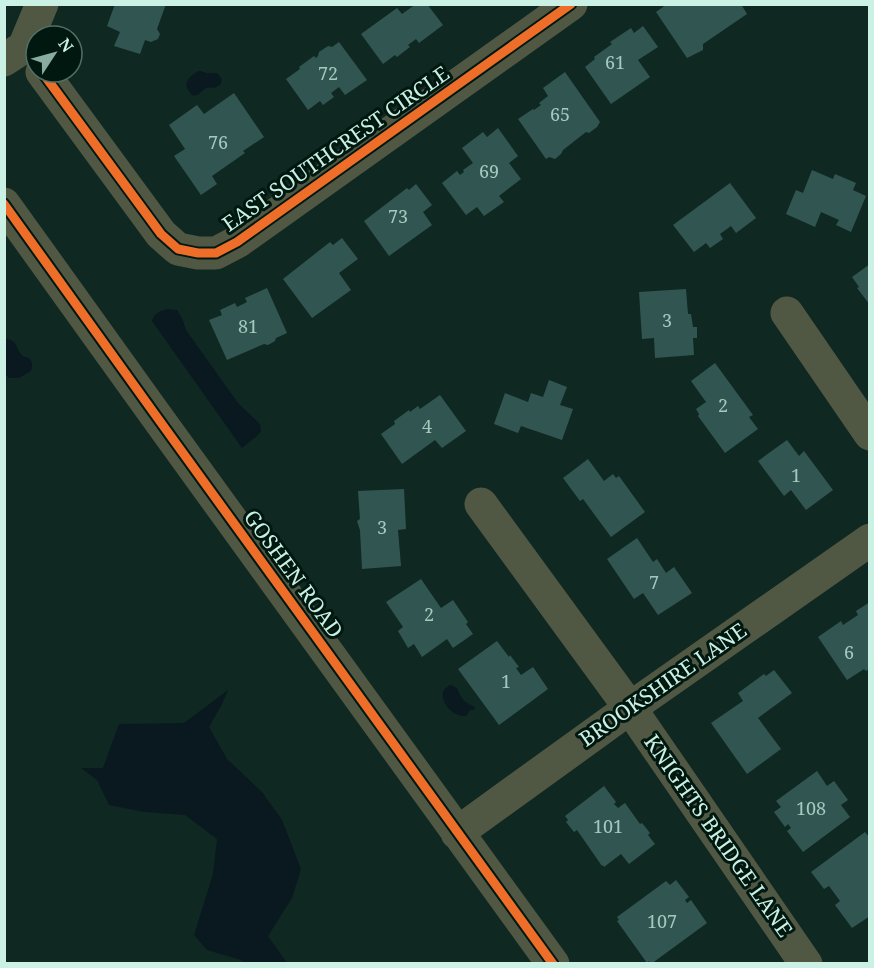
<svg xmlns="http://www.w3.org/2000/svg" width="874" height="968" viewBox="0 0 874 968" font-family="'Noto Serif',serif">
<rect width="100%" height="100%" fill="#102822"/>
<path fill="#09191f" d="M198,71h3l5,2h11l5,6 -1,5 -6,4c-16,-3 -11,9 -23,7 -11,-11 -4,-17 6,-24z
M168,309l9,1 5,8 4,12 52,73 22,21 1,7 -4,5 -15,12 -90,-127c2,-8 8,-10 16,-12z
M7,339c13,3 8,11 16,17 5,3 5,0 8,5 2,4 1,6 0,10l-12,7h-10l-3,-3 -2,-35z
M451,685l6,3c5,13 8,14 18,19l-1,3h-4l-4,6c-17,2 -34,-25 -15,-31z
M228,690l-6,14 -13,23 18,32 35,33 20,28 19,49 -9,29 -24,38 19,27h-43l-3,-3 -34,-10 -13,-15 19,-61 4,-35 -32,-24 -41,-3 -35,-7 -12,-25 -16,-12h22l16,-44 65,-1z"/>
<path fill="#315652" d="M115,4h51l-9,25 3,5 -2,5 -7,3 -6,-2 -5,14 -26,-8 6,-14 -13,-6z
M416,4h11l16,21 -24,18 -3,-4 -8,6 2,2 -13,10 -2,-2 -12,9 -22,-30 36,-26 5,6z
M667,4h74l6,10 -44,30v6l-16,8 -31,-46z
M643,26l15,21 -20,13 12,17 -39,27 -26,-37 10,-8 -1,-2 18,-13 -2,-2 21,-14 3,5z
M339,42l28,38 -22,15 -6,-8 -8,6 3,4 -11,8 -3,-4 -12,9 -22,-31 14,-10 -1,-2 15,-11 2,2 2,-2 1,-4 9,-6 4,1z
M565,72l35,50 -3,5 -8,6 -3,-1 -23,18 -2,4 -6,5 -6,-2 -3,2 -28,-40 15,-10 1,1 7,-5 -2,-2 9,-7 -5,-8z
M234,93l30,44 -21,14 2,2 -33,23 5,8 -16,11 -27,-39 11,-7 -16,-24 28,-20 7,9z
M498,128l20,28 -9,7 12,16 -22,17 5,6 -20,14 -7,-9 -11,8 -24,-32 15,-12 3,4 4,-3 -1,-2 10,-7 -11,-15 21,-16 4,5z
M812,170l21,9 2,-5 21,9 -3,7 13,6 -15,36 -15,-7 3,-5 -18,-8 -6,15 -29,-13 10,-24 7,3z
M730,183l26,35 -20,15 -5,-7 -11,8 3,5 -13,9 -4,-5 -12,9 -21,-27z
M416,184l16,21 -9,7 9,13 -43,31 -25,-35 43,-33 2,2z
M342,238l16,21 -19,14 12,17 -39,28 -29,-39 47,-37 3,3z
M870,264v41l-13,-17 2,-1 -7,-10z
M267,288l20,45 -11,5 -1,3 -7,4 -4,-1 -37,16 -18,-40 13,-5 -2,-5 15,-7 2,4 10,-5 -2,-4z
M686,289l2,25h3l2,13h4v11h-4l1,17 -39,3 -1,-20 -12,1 -3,-47z
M715,363l38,52 -4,2 9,12 -33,24 -27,-37 1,-2 -3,-5 10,-7 -15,-21z
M549,380l18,7 -7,18 13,4 -11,31 -41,-14 -3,7 -24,-9 11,-31 23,9 3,-9 12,4z
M440,395l26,36 -24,17 -7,-8 -33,24 -21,-30 14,-10 -1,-3 15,-11 1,2 8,-6 2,3z
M787,440l12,16 5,-5 29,39 -27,20 -15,-20 -7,6 -26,-35z
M588,459l16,22 9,-7 3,4 3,-2 26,36 -34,25 -28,-38 -3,2 -17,-23z
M404,489l2,40 -8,1 3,36 -39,3 -2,-39 -3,-9 3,-2 -2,-28z
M637,538l16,24 4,-3 9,14 8,-6 18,26 -34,22 -15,-22 -9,6 -27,-40z
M421,579l20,29 12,-8 15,22 -2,2 7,10 -20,14 -6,-9 -25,18 -8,-13 -6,4 -10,-17 5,-4 -17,-25z
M870,602v66l-4,3 -2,-2 -17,11 -29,-43 23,-16 2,4 15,-10 -2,-4z
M497,641l12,16 1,-2 9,12 -3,1 5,7 12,-8 15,22 -49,36 -41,-56z
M774,670l18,23 -34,25 23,31 -34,25 -36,-51 32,-22 -5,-8 26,-19 2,2z
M817,771l10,15 7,-5 14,19 -7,5 9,12 -47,35 -16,-21 4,-3 -3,-4 -3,3 -11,-15 7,-5 -5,-6z
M604,786l12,16 -2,2 4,4 7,-5 15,21 2,-1 8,10 -2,2 7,9 -26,20 -8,-10 -17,13 -1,-2 -1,1 -25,-36 -3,2 -8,-10 2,-2 -3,-4z
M865,832l5,6v78l-18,12 -17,-23 5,-4 -11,-15 -5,3 -13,-17z
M676,880l13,17 -4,3 2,3 4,-3 16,23 -56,41 -2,-3 -2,2 -30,-42 2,-1 -2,-3 49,-36 4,4z"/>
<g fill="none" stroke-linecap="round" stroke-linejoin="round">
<path stroke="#505844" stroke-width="33" d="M4,60l20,-13 18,-43
M42,72l119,162 17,15 20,4h18l21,-11 334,-238
M4,204l150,209 399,551
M787,313l83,121
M481,504l149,204 176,256
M457,833l173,-125 240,-168"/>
<g stroke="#011811" stroke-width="13">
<path id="cycleway" d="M42,72l119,162 17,15 20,4h18l21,-11 334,-238
M4,204l150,209 399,551"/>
</g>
<use href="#cycleway" stroke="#ee6e29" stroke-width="9"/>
</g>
<g text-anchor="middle" stroke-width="6" stroke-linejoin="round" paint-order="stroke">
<g font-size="18" fill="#a4cac0">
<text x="615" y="69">61</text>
<text x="328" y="80">72</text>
<text x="560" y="121">65</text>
<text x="218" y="149">76</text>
<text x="489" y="178">69</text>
<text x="398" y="223">73</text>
<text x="667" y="327">3</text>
<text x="248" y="333">81</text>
<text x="723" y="412">2</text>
<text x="427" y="433">4</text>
<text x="796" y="482">1</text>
<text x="382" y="534">3</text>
<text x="654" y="589">7</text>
<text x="429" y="621">2</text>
<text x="849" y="659">6</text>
<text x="506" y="688">1</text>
<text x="811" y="815">108</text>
<text x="608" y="833">101</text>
<text x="662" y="928">107</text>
</g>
<g font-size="21" fill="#cbf1e4" stroke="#011811">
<text transform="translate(336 149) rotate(-35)" y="7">EAST SOUTHCREST CIRCLE</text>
<text transform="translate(293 574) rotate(54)" y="7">GOSHEN ROAD</text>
<text transform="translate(663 685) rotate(-35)" y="7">BROOKSHIRE LANE</text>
<text transform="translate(718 836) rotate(55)" y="7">KNIGHTS BRIDGE LANE</text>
</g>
</g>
<rect width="874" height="968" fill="none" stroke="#cbf1e4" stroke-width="12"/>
<g transform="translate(54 54) rotate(54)"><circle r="28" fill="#011811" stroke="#526f65" stroke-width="1.5"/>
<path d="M0-4.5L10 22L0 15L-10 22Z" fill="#8aaba0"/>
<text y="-9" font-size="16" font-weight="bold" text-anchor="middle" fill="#cbf1e4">N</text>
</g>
</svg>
